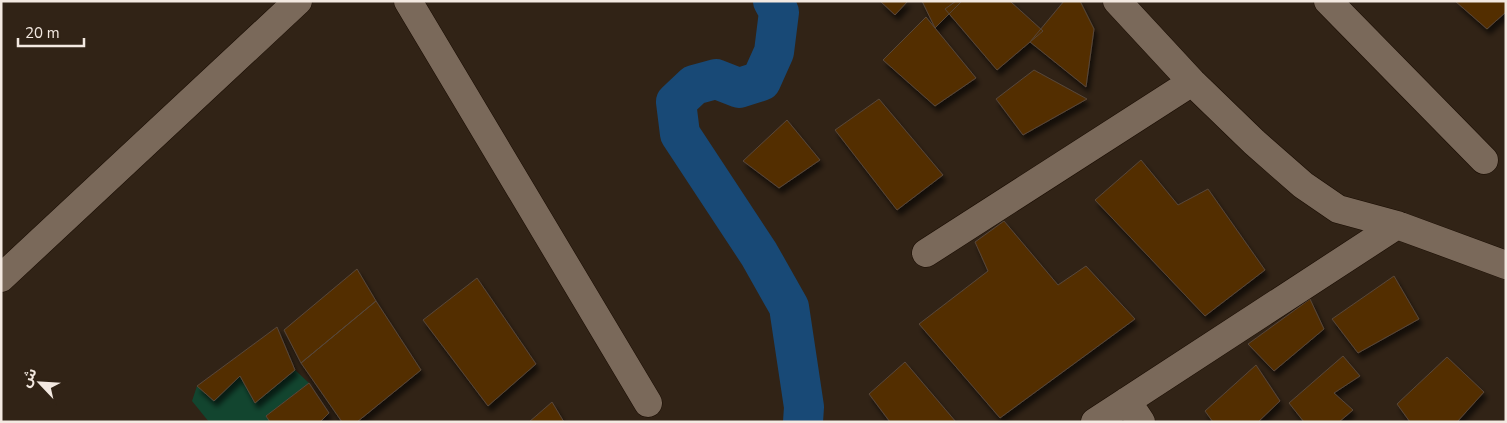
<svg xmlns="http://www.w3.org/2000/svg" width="1507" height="423" viewBox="0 0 1507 423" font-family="'Nunito Sans','Noto Sans Arabic',sans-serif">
<defs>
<filter id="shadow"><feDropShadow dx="3" dy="5.5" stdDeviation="2.5" flood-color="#0009"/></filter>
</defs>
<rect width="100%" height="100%" fill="#312316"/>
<path fill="#12452f" d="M295,370l14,13 -43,33 4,6h-61l-17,-21 5,-15 17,15 26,-25 15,26z"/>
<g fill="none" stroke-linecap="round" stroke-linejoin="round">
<path stroke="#184976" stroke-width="40" d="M773,1l6,11 -5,40 -13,29 -22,7 -23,-9 -22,6 -18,17 4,32 79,120 30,53 15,100 -1,15"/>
</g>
<path fill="#532e04" stroke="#584739" filter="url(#shadow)" d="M880,1h28l-13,14z
M922,1h40l-27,27z
M956,1h57l-2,1 32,29 -46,39 -52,-61z
M1064,1h16l14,28 -8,58 -56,-45z
M1455,1h51v11l-19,17z
M926,17l50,61 -41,28 -52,-46z
M1034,70l53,29 -64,36 -27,-36z
M879,99l64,76 -46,35 -62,-80z
M787,120l33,40 -41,28 -36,-27z
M1141,160l37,45 30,-16 57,81 -60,46 -110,-116z
M1004,221l54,64 28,-19 49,53 -135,99 -81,-94 69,-53 -13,-29z
M357,269l19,32 -75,62 -17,-33z
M1394,276l25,43 -61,34 -26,-34z
M477,278l59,86 -48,42 -65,-86z
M1310,299l14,30 -50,42 -26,-27z
M376,301l45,69 -64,52h-15l-41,-59z
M277,327l18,43 -40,33 -15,-27 -26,25 -17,-15z
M1343,356l17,20 -26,17 19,17 -14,12h-35l-15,-19z
M1447,357l37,35 -27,30h-47l-13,-18z
M905,362l51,60h-66l-21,-28z
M1256,365l24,36 -22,21h-45l-8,-11z
M309,383l20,30 -9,9h-50l-4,-6z
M552,402l12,20h-35z"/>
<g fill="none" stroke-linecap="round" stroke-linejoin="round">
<g stroke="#190c02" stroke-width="29">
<path id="minor" d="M408,1l240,402
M1117,1l75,81 62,60 49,43 35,24 59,16 109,40
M1328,1l156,159
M926,253l266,-171
M1,278l297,-277
M1127,401l14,21
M1095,422l302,-197"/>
</g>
<use href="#minor" stroke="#7a695a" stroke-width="28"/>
</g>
<rect width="1507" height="423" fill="none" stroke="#f3e9e1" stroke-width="5"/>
<g transform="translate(40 383) rotate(295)" stroke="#312316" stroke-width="4" paint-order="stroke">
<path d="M0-4L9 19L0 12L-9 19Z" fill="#f3e9e1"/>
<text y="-8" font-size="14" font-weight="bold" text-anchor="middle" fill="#f3e9e1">ش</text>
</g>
<path d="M18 38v8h66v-8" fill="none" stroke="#f3e9e1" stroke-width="2.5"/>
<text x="25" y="38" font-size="15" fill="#f3e9e1" stroke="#312316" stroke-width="4" paint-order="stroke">20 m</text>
</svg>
